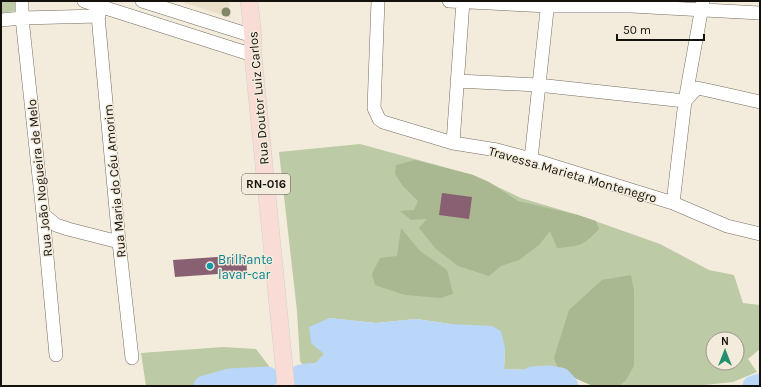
<svg xmlns="http://www.w3.org/2000/svg" width="761" height="387" viewBox="0 0 761 387" font-family="Karla,sans-serif">
<rect width="100%" height="100%" fill="#f3ecdc"/>
<path fill="#e9dfc8" d="M179,1h50l2,17z"/>
<path fill="#bccaa5" fill-rule="evenodd" d="M1,1h16v6l-2,4 -14,2z
M360,144l113,31 48,23 57,17 82,29 49,26 25,5 9,28 17,2v44l-12,10 9,13 -24,10 -38,4h-102l-34,-15 -55,-2 1,-21 -54,-24 -35,-5 -40,4 -47,-5 -5,36 -16,18 -8,-11 -3,-50 -18,-159zM713,339h24v24h-24z
M223,347l33,2 13,17 -1,8 -8,9 -6,3h-108l-5,-33z"/>
<path fill="#a9b890" d="M415,160l58,15 16,7 29,19 60,14 18,6 3,8c-16,17 -19,17 -42,19l-7,-17 -11,14 -20,15 -18,6 -12,10 -31,-10 -22,-17 -17,-21 8,-9 -16,1 -11,-9 14,-1 4,-9 -15,-15 -8,-12 1,-9z
M401,228l19,23 27,19 6,24 -12,4 -36,-3 -30,-10 -3,-11 8,-16 17,-2z
M631,275l3,16v75l-8,14 -7,6h-26l-34,-15 -5,-13 15,-48 33,-30z"/>
<path fill="#bad6f9" d="M329,318l47,5 40,-4 35,5 41,2 9,5 4,17 -1,21 55,2 3,15h-255l-1,-12 18,-20 -13,-11 -2,-16z"/>
<g fill="none" stroke-linecap="round" stroke-linejoin="round">
<path stroke="#bad6f9" stroke-width="21" d="M298,376l8,-2 29,-2
M532,377l18,-1 11,2 7,8
M204,386l25,-7 39,-2
M753,386l7,-2"/>
</g>
<path fill="#886072" d="M442,193l30,4 -3,22 -30,-4z
M246,255l1,17 -72,5 -2,-17z"/>
<g fill="none" stroke-linecap="round" stroke-linejoin="round">
<g stroke="#756e61" stroke-width="14">
<path id="minor" d="M22,1v17l21,196 13,141
M84,1l169,54
M99,1l-2,4 22,237 13,116
M142,1l111,35
M378,1l-4,107 5,11 4,3 70,21 44,7 34,9 142,44 54,23 33,8
M449,1l99,5h83l129,7
M1,20l21,-2 77,-2
M457,81l81,4 147,16 12,-13 10,2 53,12
M453,143l10,-142
M531,159l17,-158
M673,203l12,-102 18,-100
M43,214l13,11 12,4 51,13"/>
</g>
<g stroke="#d0d0cf" stroke-width="18">
<path id="major" d="M249,1l4,35v19l33,331"/>
</g>
<use href="#minor" stroke="#fff" stroke-width="13"/>
<use href="#major" stroke="#f8dcd5" stroke-width="17"/>
</g>
<circle fill="#828766" cx="226" cy="12" r="4.5"/>
<circle fill="#0f9aa8" stroke="#f3ecdc" stroke-width="1.5" cx="210" cy="266" r="4"/>
<g text-anchor="middle" stroke-width="3" stroke-linejoin="round" paint-order="stroke">
<rect fill="#f3ecdc" stroke="#58534b" stroke-width="1" x="242" y="174" width="48" height="20" rx="3"/>
<g font-size="12" font-weight="bold" fill="#15120d">
<text x="266" y="188">RN-016</text>
</g>
<g font-size="13" fill="#15120d" stroke="#f3ecdc">
<text transform="translate(258 98) rotate(-95)" y="5">Rua Doutor Luiz Carlos</text>
<text transform="translate(573 174) rotate(16)" y="5">Travessa Marieta Montenegro</text>
<text transform="translate(39 178) rotate(-96)" y="5">Rua João Nogueira de Melo</text>
<text transform="translate(114 181) rotate(-95)" y="5">Rua Maria do Céu Amorim</text>
</g>
<g font-size="13" fill="#0d838f" stroke="#f3ecdc" text-anchor="start">
<text x="218" y="264">Brilhante<tspan x="218" dy="15">lavar-car</tspan></text>
</g>
</g>
<rect width="761" height="387" fill="none" stroke="#15120d" stroke-width="4"/>
<g transform="translate(725 351)"><circle r="19" fill="#f3ecdc" stroke="#9a9589"/>
<path d="M0-3L7 15L0 10L-7 15Z" fill="#228f6e"/>
<text y="-6" font-size="11" font-weight="bold" text-anchor="middle" fill="#15120d">N</text>
</g>
<path d="M617 34v6h87v-6" fill="none" stroke="#15120d" stroke-width="2"/>
<text x="623" y="34" font-size="12" fill="#15120d" stroke="#f3ecdc" stroke-width="3" paint-order="stroke">50 m</text>
</svg>
